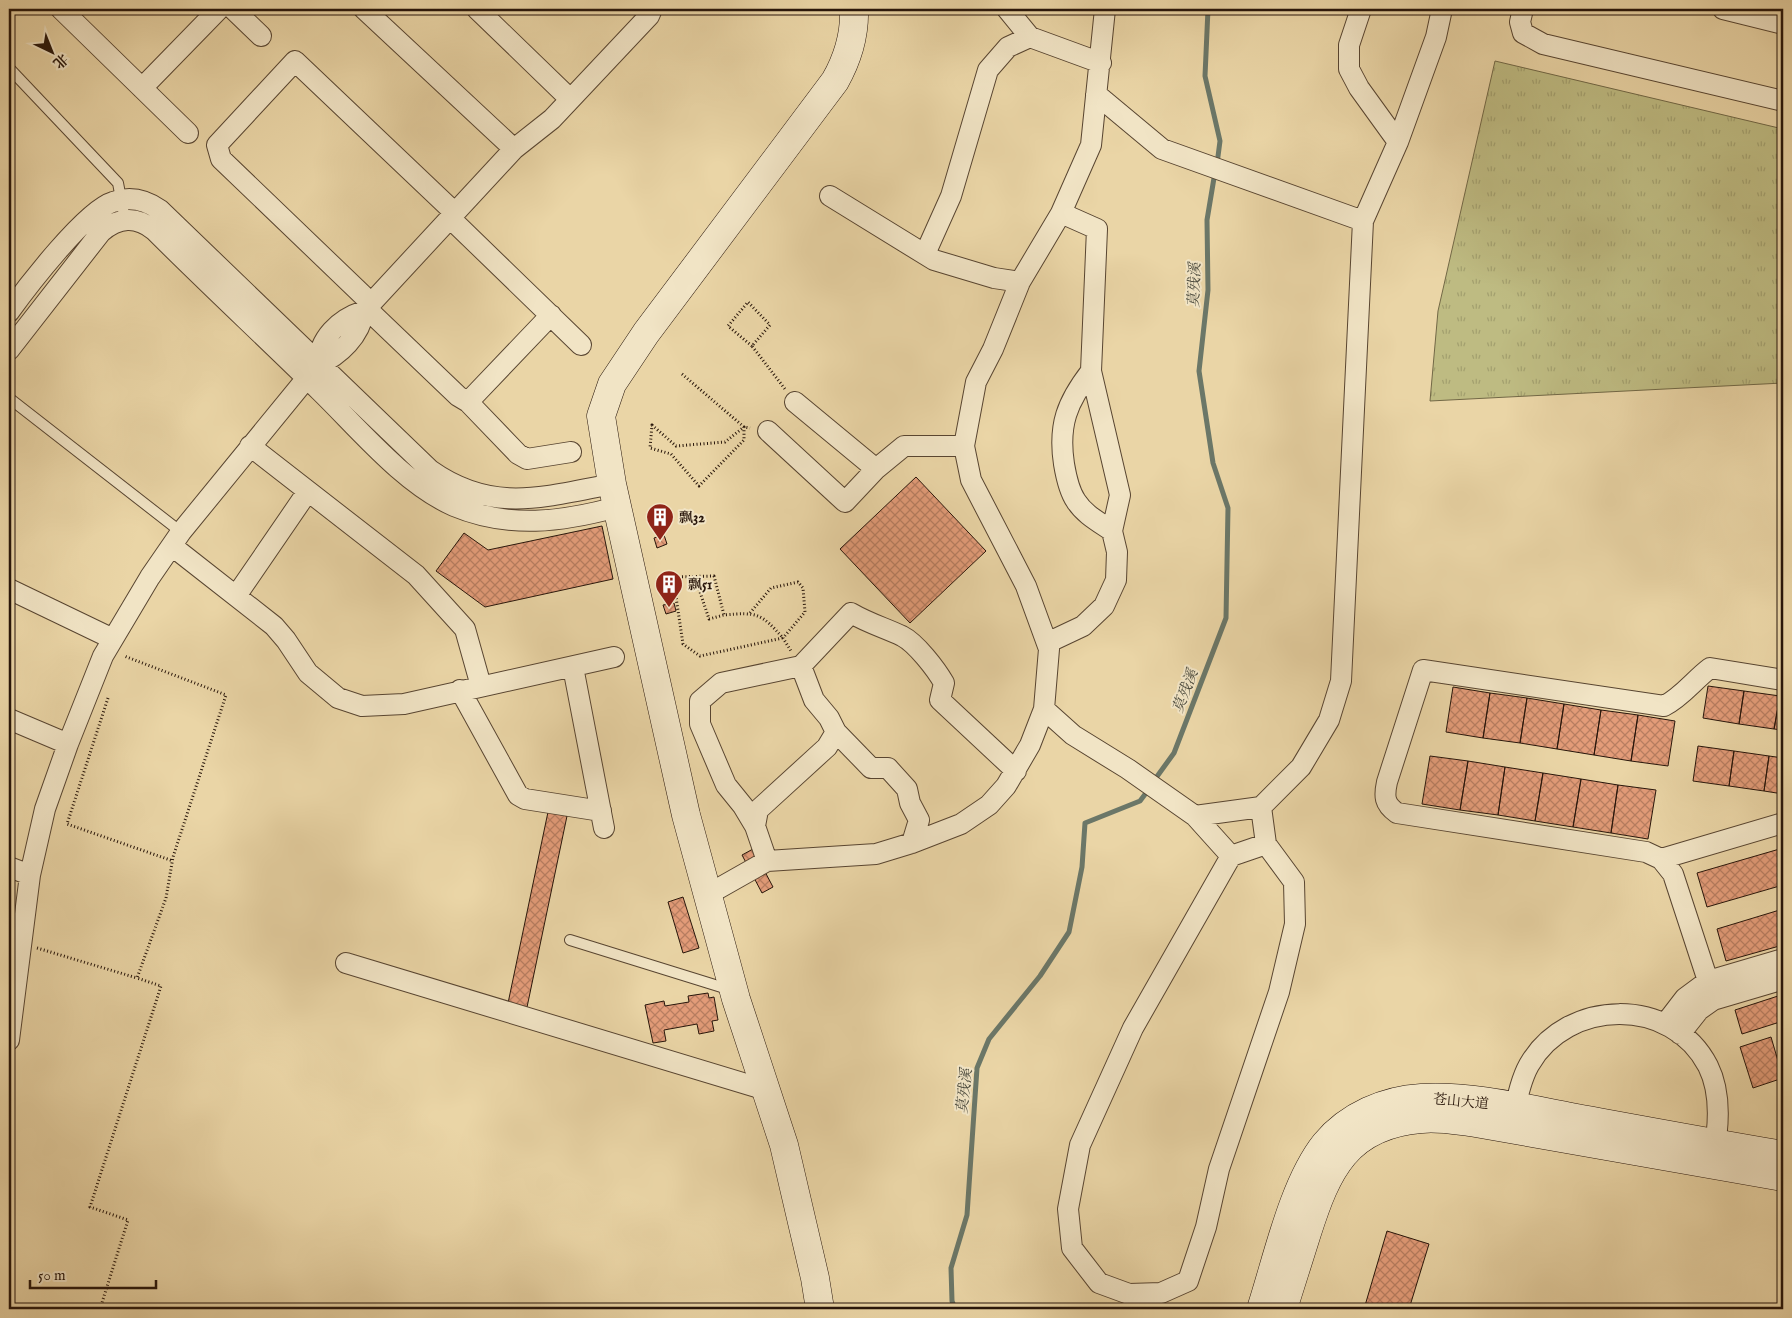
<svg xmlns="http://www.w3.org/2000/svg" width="1792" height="1318" viewBox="0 0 1792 1318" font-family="'IM FELL English','Noto Serif SC',serif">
<defs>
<pattern id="grass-tufts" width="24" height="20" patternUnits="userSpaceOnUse" patternTransform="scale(1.25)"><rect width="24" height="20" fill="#bebb82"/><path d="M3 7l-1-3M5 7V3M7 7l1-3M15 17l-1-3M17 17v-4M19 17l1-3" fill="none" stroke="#a3a06f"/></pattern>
<pattern id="building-cross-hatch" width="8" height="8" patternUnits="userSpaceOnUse" patternTransform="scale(1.25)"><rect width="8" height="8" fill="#e39c79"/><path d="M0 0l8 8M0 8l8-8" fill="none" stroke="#b87e61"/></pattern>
</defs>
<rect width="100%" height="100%" fill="#ead5a6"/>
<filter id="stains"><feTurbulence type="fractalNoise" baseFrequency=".004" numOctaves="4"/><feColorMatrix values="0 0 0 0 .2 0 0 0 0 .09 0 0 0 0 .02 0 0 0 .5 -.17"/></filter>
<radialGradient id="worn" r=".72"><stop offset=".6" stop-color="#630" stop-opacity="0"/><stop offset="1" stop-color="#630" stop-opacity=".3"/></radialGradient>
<path fill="url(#grass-tufts)" stroke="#726846" d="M1495,61l288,68v254l-353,18 8,-90z"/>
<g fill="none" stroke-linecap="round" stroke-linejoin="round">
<path stroke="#6b7768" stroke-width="5" d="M1208,9l-3,67 15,65 -3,23
M1153,782l21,-29 52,-135 2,-110 -15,-45 -14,-92 9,-81 -1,-70 8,-48
M955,1309l-3,-8 -1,-33 16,-53 10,-147 12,-29 51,-63 29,-44 13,-65 3,-44 55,-22 9,-12"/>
</g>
<path fill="url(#building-cross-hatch)" stroke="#27150a" d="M916,477l70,74 -76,72 -70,-74z
M602,526l11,53 -128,28 -49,-36 28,-38 24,17z
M664,535l3,9 -10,4 -3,-10z
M674,603l2,8 -10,3 -3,-9z
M1708,686l36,5 -5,33 -36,-6z
M1453,687l37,6 -7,45 -37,-6z
M1744,691l36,5 -6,33 -35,-5z
M1490,693l37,5 -7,45 -37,-5z
M1780,696l3,1v33l-9,-1z
M1527,698l37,6 -7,45 -37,-6z
M1564,704l37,6 -7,45 -37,-6z
M1601,710l37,5 -7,46 -37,-6z
M1638,715l37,6 -7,45 -37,-5z
M1698,746l36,5 -5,35 -36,-5z
M1734,751l35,5 -5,35 -35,-5z
M1430,756l38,5 -8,49 -38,-6z
M1769,756l14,2v36l-19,-3z
M1468,761l37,6 -7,48 -38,-5z
M1505,767l38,6 -8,48 -37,-6z
M1543,773l38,6 -8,48 -38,-6z
M1581,779l37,6 -7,48 -38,-6z
M1618,785l38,5 -8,49 -37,-6z
M548,812l19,4 -41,196 -19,-4z
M1783,848v37l-76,22 -10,-34z
M753,849l20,38 -11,6 -20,-38z
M683,897l16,51 -16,5 -15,-51z
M1783,909v36l-57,16 -9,-32z
M708,993l1,5 5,-1 4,23 -6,1 2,10 -15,3 -2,-10 -33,6 2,11 -13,2 -8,-38 19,-4 1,5 24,-4 -1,-6z
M1778,996l5,25 -41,13 -7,-24z
M1771,1037l12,41 -30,10 -13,-41z
M1387,1231l42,13 -20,65h-45z
M1416,1306l13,3h-14z"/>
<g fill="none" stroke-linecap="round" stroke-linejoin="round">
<g stroke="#584531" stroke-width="12">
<path id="lane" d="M9,68l109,115 7,37
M9,398l172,134
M570,940l161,50"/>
</g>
<g stroke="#584531" stroke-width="22">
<path id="street" d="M61,9l127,124
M233,9l28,27
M364,9l150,140
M477,9l93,90
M1007,9l23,28
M1361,9l-12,36v24l10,19 39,54
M1523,9l-3,13 3,11 20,11 240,57
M1723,9l60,15
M142,88l77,-79
M1096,94l66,55 201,72
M830,196l104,64 60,18 26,4
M450,218l131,127
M925,254l26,-58 37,-126 20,-23 22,-10 71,26
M371,303l-150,-144 -4,-14 78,-84 160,152
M366,308l92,88 10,6 50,52 9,5 44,-7
M364,311c-25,8 -45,27 -46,54 22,-10 42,-29 46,-54l150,-162 38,-30 97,-103 3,-7
M9,312c18,-25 77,-102 104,-110 17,-6 33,-2 47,8l270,260c62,44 113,27 182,14
M9,350l92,-118c18,-15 35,-16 53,-2 55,55 111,107 166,161 39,38 84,93 134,115 55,23 108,16 163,1
M1091,371c-24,31 -33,54 -27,93 2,12 5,27 12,37 8,13 23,21 36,30
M468,402l83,-87
M795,402l81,67 28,-23h60
M768,431l77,71 31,-33
M250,446l166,129 49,54 16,57
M172,546l102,80 12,14 22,33 30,25 24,8 42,-2 210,-47
M9,589l104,50
M236,596l72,-105
M1047,643l36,-17 21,-20 12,-26 1,-28 -5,-21 8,-36 -29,-124 6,-142 -36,-16
M573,667l31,161
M460,690l58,105 7,4 76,12
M1044,709l29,26 55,34 67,47 66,-9 40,-40 28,-47 12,-39 22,-460 35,-79 38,-105 6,-28
M9,719l59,25
M836,732l35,36h17l19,21 3,14 9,17 -7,23
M1261,807l5,37
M1195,816l36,40 -98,172 -53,117 -12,64 4,39 27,35 30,11 32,-1 27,-12 18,-54 13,-58 60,-177 16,-68 -1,-42 -28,-38 -35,12
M755,826l-12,-20 -17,-21 -26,-61v-23l21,-18 80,-17
M1661,859l122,-36
M767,861l-12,-35 3,-16 69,-63 9,-15 -7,-14 -15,-18 -13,-34 50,-53c17,10 34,15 51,23 14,7 34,33 42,47l-4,17 76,71
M9,867l21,8
M707,895l60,-34 109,-7 36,-11 49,-19 28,-19 17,-19 24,-41 14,-36 5,-60 -23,-63 -55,-106 -7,-34 12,-64 17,-33 27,-67 41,-69 30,-68 14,-136
M346,963l420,127
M1708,981l-35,-107 -12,-15 -15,-7 -249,-39c-13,-9 -13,-17 -10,-31l36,-112 241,36c18,-9 30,-26 46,-38l73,12
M1665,1024l20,-26 23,-17 75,-22
M1680,1034l19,-24 14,-10 61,-18 9,-5
M9,1040l21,-165 15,-66 23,-65 35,-88 47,-79 31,-45 134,-164
M1513,1120c3,-18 7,-39 16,-55 38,-67 143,-69 179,1 14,28 11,61 5,90"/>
</g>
<g stroke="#27150a" stroke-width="29">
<path id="secondary" d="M820,1309l-5,-31 -31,-133 -48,-146 -50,-184 -74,-331 -11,-68 11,-32 34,-51 189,-252c13,-23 20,-45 19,-72
M1261,1309c16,-49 32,-125 64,-165 23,-28 60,-44 96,-46 48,-3 103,10 150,19 71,13 141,26 212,38
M1283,1309c8,-25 16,-51 24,-76 20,-63 40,-108 114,-114 16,-2 33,1 49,3l313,55"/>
</g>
<path stroke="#27150a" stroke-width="3" stroke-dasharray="1 2.5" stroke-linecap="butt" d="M752,346l-24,-20 20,-24 22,23 -18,21 33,43
M682,374l62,53 6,1
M652,425l24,21 49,-4 19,-15v13l-45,46 -28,-32 -21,-6z
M714,576l10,39c33,-3 37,-2 59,23l-83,18 -17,-12 -10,-67z
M699,589l10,30 15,-4
M750,613l21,-25 27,-6 5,6 2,24 -22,26 8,13
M108,698l-41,126 106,37
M37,948l100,30
M100,1309l28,-89 -38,-13 71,-221 -24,-8 29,-80 7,-41 53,-162 -102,-39"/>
<use href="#lane" stroke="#f1e4c5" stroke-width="10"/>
<use href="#street" stroke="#f1e4c5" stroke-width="20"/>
<use href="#secondary" stroke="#f1e4c5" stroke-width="28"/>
</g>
<defs>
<g id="building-pin" transform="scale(1.4375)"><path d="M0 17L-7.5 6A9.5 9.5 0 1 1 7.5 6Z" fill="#8f2418" stroke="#f1e4c5"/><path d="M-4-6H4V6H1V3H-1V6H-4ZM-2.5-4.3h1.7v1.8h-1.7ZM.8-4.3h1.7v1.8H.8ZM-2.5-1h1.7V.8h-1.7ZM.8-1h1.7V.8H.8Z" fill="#fff"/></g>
</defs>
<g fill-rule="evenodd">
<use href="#building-pin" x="660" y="517"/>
<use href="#building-pin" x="669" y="584"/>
</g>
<g text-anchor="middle" stroke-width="4" stroke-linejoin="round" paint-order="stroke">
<g font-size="14" font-weight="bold" fill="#27150a" stroke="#f1e4c5" text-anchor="start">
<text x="679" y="522">飘32</text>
<text x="688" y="589">飘51</text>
</g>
<g font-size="14" fill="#27150a" stroke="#f1e4c5">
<text transform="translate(1461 1101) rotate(5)" y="5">苍山大道</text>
</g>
<g font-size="15" font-style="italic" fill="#4f4e41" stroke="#f1e4c5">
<text transform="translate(1194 285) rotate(-88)" y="5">莫残溪</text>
<text transform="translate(1185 691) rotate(-69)" y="5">莫残溪</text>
<text transform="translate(964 1091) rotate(-84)" y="5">莫残溪</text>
</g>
</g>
<rect width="1792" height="1318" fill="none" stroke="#ead5a6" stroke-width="30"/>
<rect x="10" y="10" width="1772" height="1298" fill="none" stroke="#27150a" stroke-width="2.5"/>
<rect x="15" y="15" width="1762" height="1288" fill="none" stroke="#27150a"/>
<g transform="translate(52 52) rotate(137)" stroke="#f1e4c5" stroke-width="4" paint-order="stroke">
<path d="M0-4L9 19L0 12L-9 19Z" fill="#27150a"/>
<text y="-8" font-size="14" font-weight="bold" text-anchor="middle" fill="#27150a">北</text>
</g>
<path d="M30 1280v8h126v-8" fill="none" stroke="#27150a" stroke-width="2.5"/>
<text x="38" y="1280" font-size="15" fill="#27150a" stroke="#f1e4c5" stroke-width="4" paint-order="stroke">50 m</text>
<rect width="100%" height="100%" filter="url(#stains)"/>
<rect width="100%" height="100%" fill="url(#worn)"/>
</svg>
